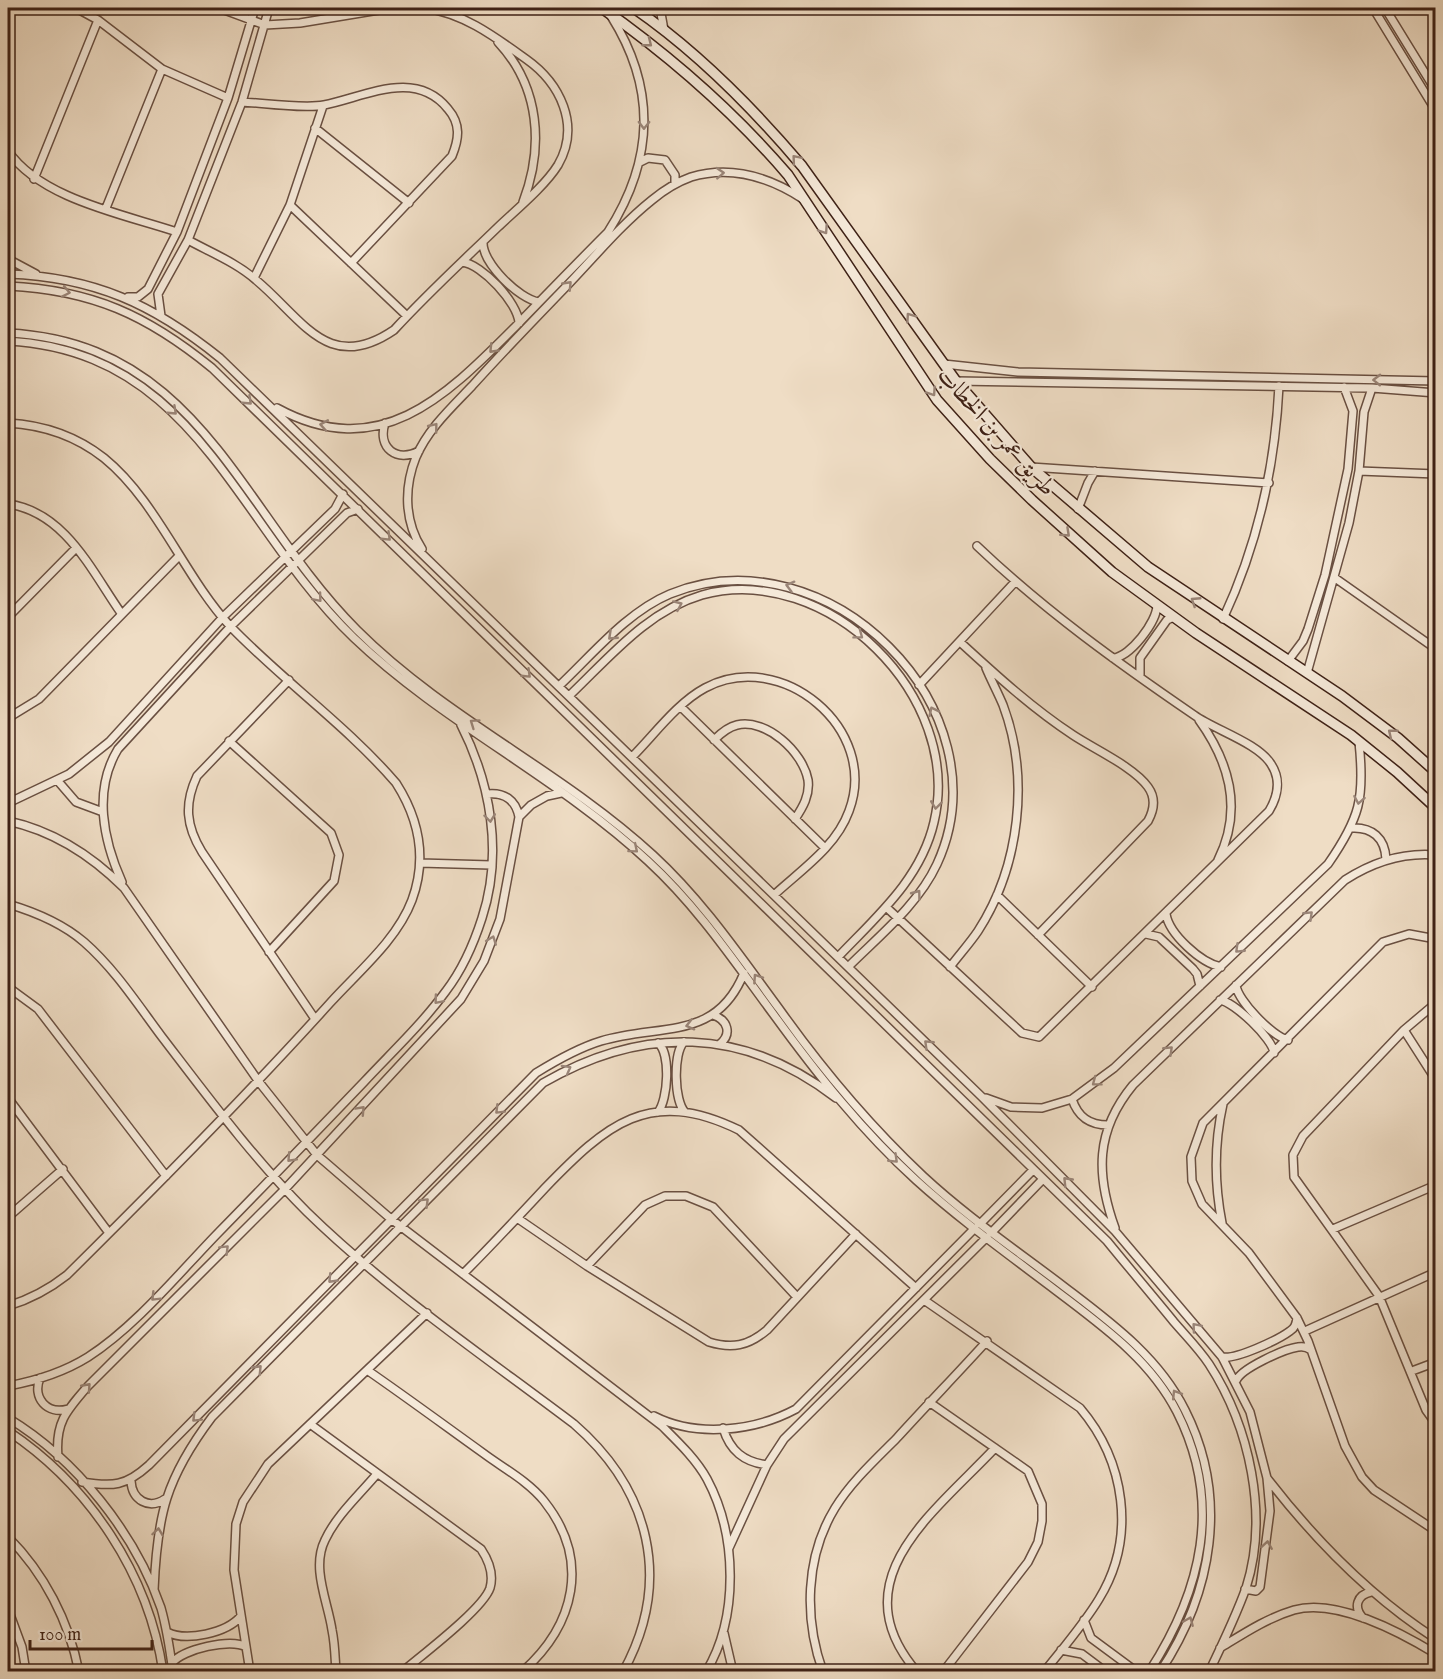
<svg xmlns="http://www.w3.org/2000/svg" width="1443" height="1679" viewBox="0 0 1443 1679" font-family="'IM FELL English',Amiri,serif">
<rect width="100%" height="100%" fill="#efddc5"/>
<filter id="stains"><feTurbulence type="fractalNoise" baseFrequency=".00333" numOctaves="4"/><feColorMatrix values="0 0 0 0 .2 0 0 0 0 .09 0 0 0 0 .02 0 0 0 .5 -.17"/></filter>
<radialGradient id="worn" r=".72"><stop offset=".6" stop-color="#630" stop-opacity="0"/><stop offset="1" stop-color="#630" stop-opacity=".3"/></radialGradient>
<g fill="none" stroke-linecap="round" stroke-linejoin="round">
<g stroke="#6a5042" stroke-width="10">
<path id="street" d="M76,8l22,12 64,49 66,29
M219,8l46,17 35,-2 91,-15
M660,8l4,22
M1373,8l63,103
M1385,8l51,83
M498,42c42,45 46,105 25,160
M242,102c22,1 62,7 82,3 41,-8 91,-37 124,4 13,15 11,30 4,47l-101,107
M315,128l94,75
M8,151c33,48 115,63 169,81
M640,162l8,-4 17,2 10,15v9
M34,179l64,-159
M290,205l117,111
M106,208l56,-139
M188,240c22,12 49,23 68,40 47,39 72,95 138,50 33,-36 69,-69 104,-103 18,-17 47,-41 60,-62 23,-40 2,-82 -32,-106 -31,-22 -61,-45 -100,-51
M483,242c-1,21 36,57 56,60
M8,259l28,15
M462,262c20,2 56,41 57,61
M8,274c86,3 145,30 212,84l762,739 133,134 107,126 28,55 17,66 3,33 -10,76 -4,4 -11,-2
M254,278l36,-73 33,-99
M8,286c84,4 139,29 204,82l895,873c22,27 45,54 67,81 12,14 25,27 35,42 41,63 60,152 37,224 -10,28 -24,57 -37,84
M128,297h10l10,-8 29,-57 51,-134 27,-90
M161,316l-3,-22 30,-54 54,-138 27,-94
M8,333c193,10 232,180 349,297 88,88 205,141 296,225 50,46 87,101 127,155 42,59 90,116 143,166 42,39 90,72 135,106 48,37 99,72 127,128 44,87 28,182 -25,262
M8,341c189,10 228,184 346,297 89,85 204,139 294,223 50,46 86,100 126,154 43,59 89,117 142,165 42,38 89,72 134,106 48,37 99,71 127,126 46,91 25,178 -28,260
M944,364l74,8 418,9
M956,381l416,7 64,5
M277,408c103,56 169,-12 238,-81 31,-32 62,-64 93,-95 46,-72 49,-143 3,-216
M8,423c35,2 68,13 96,35 53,43 80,118 126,168 53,55 117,100 166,157 23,36 31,76 16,117 -15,40 -54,72 -82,103 -85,94 -173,183 -263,272 -19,15 -36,24 -59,31
M385,423c-8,25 12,40 34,28
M1031,467l238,16
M1359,471l77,3
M8,504c57,8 83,66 113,109
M1078,509l10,-26 7,-12
M422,549c-18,-28 -18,-62 -6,-92 12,-28 35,-49 56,-71 27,-30 56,-60 84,-89 32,-32 61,-69 96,-97 12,-10 25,-18 39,-23 40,-12 78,0 112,22
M1335,578l101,71
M8,617l68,-69
M1223,619c35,-75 52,-150 56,-233
M960,642c36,33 72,66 113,93 21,14 61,32 75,52 8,11 6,23 0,34l-110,114
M1113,658c17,-1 44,-36 44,-53
M1288,661l15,-20 5,-12 17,-54 23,-106 5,-58 -9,-24
M1307,673l42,-150 10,-52 5,-59 8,-24
M1140,677v-19l27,-38 7,-3
M289,680l-92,96c-13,28 -11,50 5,76l113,167
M919,685l96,-103
M559,686c34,-32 68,-74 111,-92 157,-64 338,115 267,270 -19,41 -58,72 -89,103
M569,696c40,-38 78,-85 133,-101 125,-34 262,102 232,227 -13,57 -58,95 -96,135
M681,707l144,141
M8,718l31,-19 140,-143
M1199,720c31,43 44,90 19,140
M714,740c7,-7 14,-13 23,-15 29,-7 66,27 71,55 2,15 -5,27 -13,39
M229,741l102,92 8,22 -5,26 -65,71
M632,757c22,-22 45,-54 73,-69 76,-41 175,41 144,123 -13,36 -48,59 -75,84
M57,780l19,22 27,10
M487,794c17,-2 29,6 32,23
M8,803l61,-29 40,-32 114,-125 112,-108 8,-15
M8,821c46,10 83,34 116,67l135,194 58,73 74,64 271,207c16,16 34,33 45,53 30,56 32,138 -1,193
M1352,828c20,-1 33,10 34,31
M420,863l71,2
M122,882c-19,-42 -29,-92 -4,-133l113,-123 116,-113 11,-4
M997,895l95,92
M8,904c27,8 54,19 76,38 31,27 54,63 78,95 46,60 91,121 145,175 81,79 177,144 267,212 76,66 99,157 49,248
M886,907l136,126 17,4 230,-226c9,-15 12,-32 2,-47 -13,-21 -56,-34 -77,-49 -76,-52 -150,-105 -217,-169
M1166,914c3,20 35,49 55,53
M1146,934l13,3 34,32 4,5 3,12
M1436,939l-27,-5 -26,8 -180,181 -12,34 1,24 10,23 47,49 48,65 11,23 37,105 17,31 12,13 62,41
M950,967c9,-12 20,-24 28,-36 42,-65 52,-154 25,-226 -5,-12 -12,-25 -17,-37
M1236,985c1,15 37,52 52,55
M8,987l30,22 128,167
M1220,1000c14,2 53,39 54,53
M1436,1003l-32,27 -101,106 -10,19 1,22 85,119 47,114 10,14
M713,1015c15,5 19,19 7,29
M1404,1030l32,50
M684,1042c-11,11 -10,59 1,70
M658,1043c13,10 10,57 0,69
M8,1098l101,135
M986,1098l25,9 31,1 30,-9 42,-31 214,-204c32,-46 37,-66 31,-122
M1072,1099c6,18 17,26 36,26
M8,1217l55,-48
M517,1218l70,48 122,76c23,7 39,4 58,-12l89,-96
M981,1223l52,-53
M1222,1223c-8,-41 -8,-79 1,-119
M1115,1228c-19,-53 -20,-97 18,-143l212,-205c28,-18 57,-28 91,-25
M1333,1229l103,-44
M992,1232l51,-53
M587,1266l58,-61 20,-9h21l27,11 84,90
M463,1274c28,-28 55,-57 82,-86 61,-63 104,-102 194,-58l177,158
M924,1300l156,108c45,53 57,129 19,191 -15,25 -36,49 -55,73
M1305,1331l131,-59
M1222,1357c13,3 56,-17 68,-26 5,-3 6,-7 7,-13
M367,1370c39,27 77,55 116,83 20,15 45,28 61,48 47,59 31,124 -22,171
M1412,1371l24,-9
M40,1378c-8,20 7,37 28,31
M1236,1381c4,-12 48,-32 62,-34 5,-1 9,0 13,3
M8,1386c27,-5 56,-14 80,-29 48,-31 91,-84 131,-125 49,-50 97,-100 145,-150 28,-30 58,-58 82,-91 16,-21 28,-48 36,-73 21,-64 9,-134 -21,-193
M929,1402l99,69 14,33v17l-4,21 -10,20 -85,110
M654,1416c43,22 101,15 142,-7l179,-181
M8,1418c68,41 127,115 153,190 6,21 9,42 12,64
M310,1424l171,125c8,12 13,25 9,39 -7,21 -68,67 -88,84
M723,1428c7,23 21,34 44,37
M8,1431c81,54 141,143 155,241
M58,1457c-3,-34 8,-46 30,-71l197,-197 176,-190 23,-38 16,-42 19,-102 12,-12 16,-9 14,-3
M1267,1478c48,62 102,118 169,161
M131,1481c1,19 18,29 34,18
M82,1482c31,5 44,4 67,-17l387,-392c21,-13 42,-25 65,-32 59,-18 115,1 143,-68
M8,1537c36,36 61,84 71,135
M729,1548l38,-83 17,-26 203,-202
M154,1590c3,-75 12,-112 58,-173l331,-334c100,-58 201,-56 293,15
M8,1609l14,38 4,25
M1363,1618c-10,-11 -6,-23 8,-26
M1084,1620l7,18 46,34
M167,1632c19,10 60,1 74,-16
M724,1633l9,39
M1220,1648c23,-14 47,-30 74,-38 42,-12 106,22 142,44
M1061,1650l21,4 24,18
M172,1663c11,-14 59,-25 74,-16
M8,1667l11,5
M250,1672l-16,-102 2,-46 7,-22 25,-38 159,-151
M336,1672c-1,-14 -1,-28 -4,-42 -4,-28 -21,-62 -7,-90 11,-24 34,-45 51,-65
M823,1672c-19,-53 -18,-115 12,-164 16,-26 40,-48 61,-69 30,-33 61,-65 91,-98
M917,1672c-79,-92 18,-160 78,-224"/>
</g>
<g stroke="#3e2116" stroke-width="12">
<path id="secondary" d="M602,8c68,48 132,104 186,167l149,225 53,59 42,41 80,72 84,61 155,102 46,37 39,36
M634,8c64,44 118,99 168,158l154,215 75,86 117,100 194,129 56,42 38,34"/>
</g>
<use href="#street" stroke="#f5e9d9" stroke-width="7"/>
<use href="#secondary" stroke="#f5e9d9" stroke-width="9"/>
</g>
<defs><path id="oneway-chevron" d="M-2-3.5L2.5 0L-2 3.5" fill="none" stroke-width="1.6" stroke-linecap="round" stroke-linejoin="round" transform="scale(1.5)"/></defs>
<g stroke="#9a8578">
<use href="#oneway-chevron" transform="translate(648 43) rotate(38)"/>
<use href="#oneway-chevron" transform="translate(644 125) rotate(91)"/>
<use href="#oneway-chevron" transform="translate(796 159) rotate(-130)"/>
<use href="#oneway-chevron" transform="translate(720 173) rotate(-3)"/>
<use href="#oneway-chevron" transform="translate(824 230) rotate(56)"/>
<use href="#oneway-chevron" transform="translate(568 285) rotate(-46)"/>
<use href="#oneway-chevron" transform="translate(66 292) rotate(11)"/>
<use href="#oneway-chevron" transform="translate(910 317) rotate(-125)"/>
<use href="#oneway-chevron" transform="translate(493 349) rotate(134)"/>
<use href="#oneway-chevron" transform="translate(1377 380) rotate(-179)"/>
<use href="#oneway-chevron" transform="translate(932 392) rotate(56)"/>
<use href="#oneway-chevron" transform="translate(248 401) rotate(43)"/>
<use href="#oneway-chevron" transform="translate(173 411) rotate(43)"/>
<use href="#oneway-chevron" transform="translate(324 425) rotate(-170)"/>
<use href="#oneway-chevron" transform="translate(434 427) rotate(-51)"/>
<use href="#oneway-chevron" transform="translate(1066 533) rotate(43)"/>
<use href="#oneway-chevron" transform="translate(387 537) rotate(44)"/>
<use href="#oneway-chevron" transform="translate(790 586) rotate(-165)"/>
<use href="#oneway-chevron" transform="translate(318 598) rotate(50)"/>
<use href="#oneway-chevron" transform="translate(1195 601) rotate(-147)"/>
<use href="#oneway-chevron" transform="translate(678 605) rotate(-24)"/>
<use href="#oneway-chevron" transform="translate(859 635) rotate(37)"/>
<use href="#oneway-chevron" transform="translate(612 636) rotate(137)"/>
<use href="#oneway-chevron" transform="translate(527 674) rotate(44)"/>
<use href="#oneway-chevron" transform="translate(933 711) rotate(-116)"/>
<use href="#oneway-chevron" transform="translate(474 723) rotate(-145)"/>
<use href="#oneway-chevron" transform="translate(1392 733) rotate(-141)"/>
<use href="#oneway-chevron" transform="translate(1359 800) rotate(100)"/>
<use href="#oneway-chevron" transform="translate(936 805) rotate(97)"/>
<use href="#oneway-chevron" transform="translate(490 818) rotate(83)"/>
<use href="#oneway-chevron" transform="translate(634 849) rotate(40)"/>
<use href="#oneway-chevron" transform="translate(917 894) rotate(-53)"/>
<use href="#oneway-chevron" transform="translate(1309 915) rotate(-44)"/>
<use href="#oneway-chevron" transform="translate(492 940) rotate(-69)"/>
<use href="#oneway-chevron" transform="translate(1239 949) rotate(136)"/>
<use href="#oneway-chevron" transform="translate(757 978) rotate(-124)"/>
<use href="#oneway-chevron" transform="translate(438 1000) rotate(130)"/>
<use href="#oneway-chevron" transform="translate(690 1025) rotate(166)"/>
<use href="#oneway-chevron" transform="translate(928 1044) rotate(-136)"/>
<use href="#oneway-chevron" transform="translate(1169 1050) rotate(-44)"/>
<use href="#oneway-chevron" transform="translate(567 1069) rotate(-29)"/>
<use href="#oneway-chevron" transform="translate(1096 1082) rotate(143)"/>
<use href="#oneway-chevron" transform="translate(361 1110) rotate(-47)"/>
<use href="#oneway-chevron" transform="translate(499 1110) rotate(135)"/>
<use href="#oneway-chevron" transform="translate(291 1158) rotate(133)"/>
<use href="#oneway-chevron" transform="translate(894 1159) rotate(44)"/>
<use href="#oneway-chevron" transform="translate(1067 1181) rotate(-134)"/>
<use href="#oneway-chevron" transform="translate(425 1202) rotate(-45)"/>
<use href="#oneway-chevron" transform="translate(225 1249) rotate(-45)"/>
<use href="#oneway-chevron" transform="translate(332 1279) rotate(134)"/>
<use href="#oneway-chevron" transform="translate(155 1297) rotate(135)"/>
<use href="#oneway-chevron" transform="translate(1196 1327) rotate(-130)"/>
<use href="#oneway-chevron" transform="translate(258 1369) rotate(-46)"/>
<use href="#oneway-chevron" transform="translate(87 1387) rotate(-48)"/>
<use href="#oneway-chevron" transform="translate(1176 1394) rotate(-122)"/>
<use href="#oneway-chevron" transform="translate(196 1418) rotate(135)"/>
<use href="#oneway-chevron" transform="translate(158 1532) rotate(-82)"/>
<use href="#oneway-chevron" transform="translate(1267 1545) rotate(-81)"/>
<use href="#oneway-chevron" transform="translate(1189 1621) rotate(-67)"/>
</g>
<g text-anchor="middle" stroke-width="4.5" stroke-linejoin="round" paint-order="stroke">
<g font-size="24" fill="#3e2116" stroke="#f5e9d9">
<text transform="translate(997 431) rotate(48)" y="8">طريق عمر بن الخطاب</text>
</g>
</g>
<rect width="1443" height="1679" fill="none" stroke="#efddc5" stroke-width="30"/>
<rect x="9" y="9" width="1425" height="1661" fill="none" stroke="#3e2116" stroke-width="3"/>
<rect x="15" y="15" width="1413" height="1649" fill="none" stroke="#3e2116" stroke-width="1.5"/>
<path d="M30 1640v9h122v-9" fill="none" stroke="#3e2116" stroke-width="3"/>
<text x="39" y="1640" font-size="18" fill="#3e2116" stroke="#f5e9d9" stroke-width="4.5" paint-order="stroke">100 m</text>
<rect width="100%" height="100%" filter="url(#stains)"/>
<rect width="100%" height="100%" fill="url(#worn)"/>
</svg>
